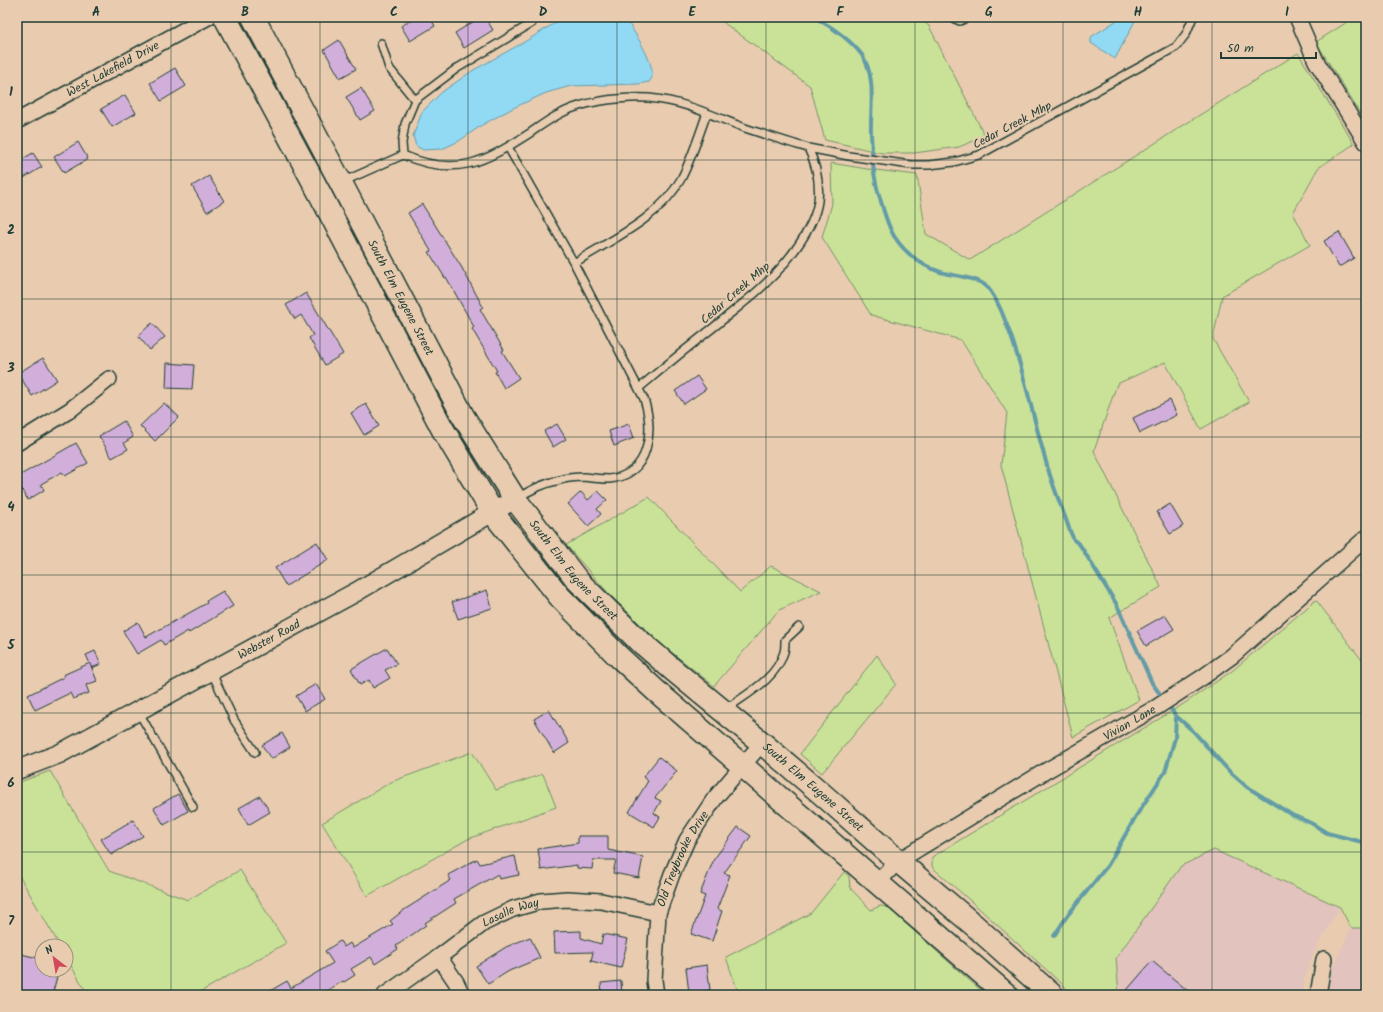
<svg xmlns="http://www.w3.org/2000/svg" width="1383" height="1012" viewBox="0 0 1383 1012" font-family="Kalam,sans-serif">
<rect width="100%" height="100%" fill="#e9ccb0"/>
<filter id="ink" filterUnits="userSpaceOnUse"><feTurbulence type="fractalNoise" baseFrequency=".025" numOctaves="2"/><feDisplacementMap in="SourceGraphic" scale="8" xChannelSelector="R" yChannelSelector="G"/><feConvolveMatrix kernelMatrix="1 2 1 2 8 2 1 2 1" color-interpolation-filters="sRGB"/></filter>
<g filter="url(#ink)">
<path fill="#e2c3bd" d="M1214,850l126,57 -26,45 -10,28 -1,15h-184l-3,-36 65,-93z
M1351,928h15v67h-37l-1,-9 5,-20z"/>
<path fill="#cae298" stroke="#749066" d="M716,17h201l12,9 56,110 -26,11 -45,6h-32l-57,-13 -15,-54z
M1355,17h11v106l-50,-81z
M1298,53l56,91 -36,24 -25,45 17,32 -88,51 -9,43 36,63 -48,27 -36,-67 -48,22 -23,67 67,136 -52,31 30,82 -66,37 -72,-272 6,-52 -46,-73 -90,-25 -49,-78 10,-33 -1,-41 36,6 50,6 9,59 44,26z
M649,497l91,95 31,-26 50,25 -42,19 -65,76 -54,-43 -50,-48 -44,-50z
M1316,600l45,59 5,4v265h-15l-11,-21 -126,-57 -33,16 -65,92 3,37h-45l-92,-84 -50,-44v-10l250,-152 50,-34z
M877,655l19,29 -74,89 -22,-19z
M472,752l24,38 47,-16 13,33 -88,32 -101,57 -45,-73 69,-41z
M50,771l59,100 79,29 52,-30 46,73 -91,52h-107l-22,-38v-11h-6l-43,-74v-89z
M844,872l5,4 1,12 21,22 9,-4 7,1 99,88h-247l-13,-38 85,-44z"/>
<path fill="#92d9f4" stroke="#649ba7" d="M561,17h63c9,12 31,46 28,60 0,1 -2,4 -3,5l-11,2 -67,2 -25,7 -33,15 -31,17 -23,16 -17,8 -19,1 -7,-4 -3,-10 9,-24 20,-20 30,-21 54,-30 32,-20z
M1122,17h12l1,4 -20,38 -24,-16v-6z"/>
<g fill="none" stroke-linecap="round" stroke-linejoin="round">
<path stroke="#649ba7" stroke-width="4" d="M814,17c18,10 35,21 48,38 15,23 8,53 9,79 1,21 2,44 9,64 3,11 8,28 14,38 12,19 32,33 54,38 11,2 33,5 40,14 11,14 17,32 23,48 14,40 22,81 34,122 6,25 17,49 25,73l4,9 6,5 37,60 35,78 24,33 17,15 36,40 18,16 45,28 19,8 16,10 39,10
M1054,936l13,-20 41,-51 28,-49 29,-44 10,-34 1,-22"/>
</g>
<path fill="#d2afda" stroke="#1f3d34" d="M416,17h14l5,9 -25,15 -9,-15z
M481,17h4l8,13 -29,18 -9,-15z
M339,40l17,29 -16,9 -16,-28z
M175,68l11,18 -25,15 -11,-18z
M361,88l14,23 -15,9 -14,-23z
M125,95l11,18 -24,14 -11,-18z
M78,142l10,17 -24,14 -10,-16z
M33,153l9,14 -25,15v-20z
M209,176l15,25 -17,11 -15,-26z
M422,204l40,64 21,39 -3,2 24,41 -2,1 17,27 -15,10 -9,-16 2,-1 -25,-42 2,-2 -28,-50 -1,1 -16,-26 2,-1 -23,-38z
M1339,232l15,26 -15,9 -15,-26z
M306,293l37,61 -18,11 -16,-27 4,-3 -12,-20 -6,4 -9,-14z
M152,323l13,14 -15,13 -12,-14z
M43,358l14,22 -25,16 -14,-23z
M167,363l27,2 -2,24 -26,-1z
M697,376l9,13 -22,15 -9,-13z
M1170,400l7,15 -37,18 -7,-15z
M164,403l15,14 -24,24 -15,-15z
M366,404l13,22 -15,9 -13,-22z
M124,421l9,16 -9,6 4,6 -16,9 -13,-22z
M557,424l9,15 -13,8 -9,-16z
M629,424l5,14 -20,8 -5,-15z
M76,443l12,20 -23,13 -3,-4 -21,12 3,6 -16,10 -11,-19v-4z
M598,491l9,9 -10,9 4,5 -13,12 -20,-22 13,-12 7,8z
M1170,504l13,22 -13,8 -13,-22z
M317,542l11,18 -42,26 -11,-18z
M487,590l5,18 -34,11 -6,-17z
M223,591l10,15 -44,27 -1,-2 -24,14 -3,-5 -24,14 -14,-23 15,-9 8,15 61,-34 -1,-2z
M1165,615l9,14 -28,17 -9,-15z
M387,648l10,16 -12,6 5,8 -17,10 -4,-8 -9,5 -9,-16z
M95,651l6,13 -9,4 -6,-13z
M90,663l7,18 -11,4 3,8 -16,6 -3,-6 -35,17 -7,-15 36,-18 -1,-2z
M316,684l9,15 -20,12 -9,-15z
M549,710l20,33 -15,10 -20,-34z
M282,733l8,14 -19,12 -9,-14z
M659,757l18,14 -22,27 6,3 -7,12 6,4 -6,10 -25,-15 19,-31 -5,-4z
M178,794l10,17 -24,14 -10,-17z
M260,796l10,16 -22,13 -9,-17z
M133,820l10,16 -32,19 -10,-16z
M738,827l13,9 -27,37 6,2 -13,34 5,2 -10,30 -21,-7 14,-38 -5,-2 14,-35z
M578,836h30v14l35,7 -4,21 -26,-5 3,-13h-23l-1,9 -15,-1v-3l-36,5 -3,-21 40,-6z
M515,856l4,19 -20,4 -1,-5 -44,25 2,4 -31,20 1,2 -30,21 2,3 -23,15 -4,-7 -20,12 4,6 -11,7 -1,-1 -23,14h-57l24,-14 4,7 42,-25 -8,-12 15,-10 4,6 6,-4 3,5 40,-24 -3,-3 14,-11 47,-30 -3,-5 29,-16 3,5z
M581,931v7l20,6 2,-10 25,5 -7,29 -30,-7 2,-9 -38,1 -1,-21z
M530,937l10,21 -31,13 -21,13 -12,-18 30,-19z
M17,953l25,6v11h17l-7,25h-14l-21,-5z
M1152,961l41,34h-60l-6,-5z
M707,965l3,25 -21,3 -3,-25z
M621,981l1,14h-20l-1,-12z"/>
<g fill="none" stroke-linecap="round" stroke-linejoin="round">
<g stroke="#1f3d34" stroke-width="10">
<path id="service" d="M950,17l10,4 9,-4
M381,43l8,25 26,32
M508,147l66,116 70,136c10,31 7,76 -35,80 -8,0 -17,-1 -25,-2 -8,0 -17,1 -24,3 -16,3 -29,10 -43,18
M808,148l41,8 62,9h18l25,-3 25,-7 197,-108 10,-13 7,-17
M403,155l-1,-12 3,-19 10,-24 41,-31 76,-46 3,-6
M342,182l61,-27c53,23 82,7 127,-22 9,-6 18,-13 28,-18 21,-12 49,-16 73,-17 41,-3 77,16 114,30 21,7 42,14 63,20 8,16 12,35 10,53 -4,29 -32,63 -53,83 -14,14 -31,26 -46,39 -27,21 -54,43 -80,65
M574,263c37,-23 86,-45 107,-84 11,-21 18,-44 26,-66
M211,671l23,49 21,32
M725,710c21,-16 51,-30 59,-58 1,-3 1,-8 1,-12l14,-13
M138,711l55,96"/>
</g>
<g stroke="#1f3d34" stroke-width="18">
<g id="minor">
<path d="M1297,17l19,44 50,81"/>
<path id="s1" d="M17,121l191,-104"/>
<path d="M17,443l53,-33 39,-31"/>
<path id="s2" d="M877,883l21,-22 146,-89 113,-65 46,-30 29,-21 134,-118"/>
<path d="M439,957l17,25 6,13"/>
<path id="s3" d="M385,995l54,-38 45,-34 29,-14 28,-8 26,-2 34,2 57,12"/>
<path id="s4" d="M656,995l-2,-15 4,-67 14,-39 15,-34 28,-42 47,-55"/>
<path d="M1318,995l6,-36"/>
</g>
</g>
<g stroke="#1f3d34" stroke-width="21">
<g id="tertiary">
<path id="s5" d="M17,770l42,-16 297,-162 159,-93"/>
</g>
</g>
<g stroke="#1f3d34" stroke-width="25">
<g id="primary">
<path d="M225,17l95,177 122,234 51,85 67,84 57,58 38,35 352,305"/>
<path id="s6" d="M253,17l88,166 122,233 52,83 63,82 57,56 37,32 90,74 60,51 76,67 77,65 77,69"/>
</g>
</g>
<use href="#service" stroke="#e9ccb0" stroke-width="7"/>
<use href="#minor" stroke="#e9ccb0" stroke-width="15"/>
<use href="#tertiary" stroke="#e9ccb0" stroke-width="18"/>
<use href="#primary" stroke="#e9ccb0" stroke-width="22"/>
</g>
</g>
<path fill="none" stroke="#1f3d34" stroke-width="1" stroke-opacity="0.55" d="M171,17v978M320,17v978M468,17v978M617,17v978M766,17v978M915,17v978M1063,17v978M1212,17v978M17,160h1349M17,299h1349M17,437h1349M17,575h1349M17,713h1349M17,852h1349"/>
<g text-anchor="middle" stroke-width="4" stroke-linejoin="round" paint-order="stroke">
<g font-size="12" fill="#1f3d34" stroke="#e9ccb0">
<text dy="4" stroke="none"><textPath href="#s1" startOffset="109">West Lakefield Drive</textPath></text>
<text transform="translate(1012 125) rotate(-28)" y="4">Cedar Creek Mhp</text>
<text transform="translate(735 293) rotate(-41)" y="4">Cedar Creek Mhp</text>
<text dy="4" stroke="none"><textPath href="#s6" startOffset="317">South Elm Eugene Street</textPath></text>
<text dy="4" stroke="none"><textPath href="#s6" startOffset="641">South Elm Eugene Street</textPath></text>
<text dy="4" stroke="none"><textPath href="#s5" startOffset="284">Webster Road</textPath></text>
<text dy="4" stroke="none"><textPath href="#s2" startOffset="300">Vivian Lane</textPath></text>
<text dy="4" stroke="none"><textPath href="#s6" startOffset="965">South Elm Eugene Street</textPath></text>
<text dy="4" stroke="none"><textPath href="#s4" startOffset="142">Old Treybrooke Drive</textPath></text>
<text dy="4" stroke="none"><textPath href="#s3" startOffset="151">Lasalle Way</textPath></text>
</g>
</g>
<rect width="1383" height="1012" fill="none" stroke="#e9ccb0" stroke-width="44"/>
<g transform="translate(54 958) rotate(329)"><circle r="19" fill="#e9ccb0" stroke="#98937e"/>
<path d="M0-3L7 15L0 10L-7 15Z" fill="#d1495b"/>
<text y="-6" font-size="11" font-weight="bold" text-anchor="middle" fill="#1f3d34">N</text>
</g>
<path d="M1221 52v6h95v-6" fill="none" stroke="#1f3d34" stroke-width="2"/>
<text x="1227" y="52" font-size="12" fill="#1f3d34" stroke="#e9ccb0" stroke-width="3" paint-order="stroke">50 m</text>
<rect x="22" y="22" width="1339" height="968" fill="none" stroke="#1f3d34" stroke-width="1.5"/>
<g font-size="13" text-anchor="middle" font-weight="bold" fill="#1f3d34">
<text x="96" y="16">A</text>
<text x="245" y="16">B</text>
<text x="394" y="16">C</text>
<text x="543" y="16">D</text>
<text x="692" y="16">E</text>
<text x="840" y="16">F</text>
<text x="989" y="16">G</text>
<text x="1138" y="16">H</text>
<text x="1287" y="16">I</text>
<text x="11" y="96">1</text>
<text x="11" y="234">2</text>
<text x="11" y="372">3</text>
<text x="11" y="511">4</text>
<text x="11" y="649">5</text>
<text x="11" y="787">6</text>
<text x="11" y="925">7</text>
</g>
</svg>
